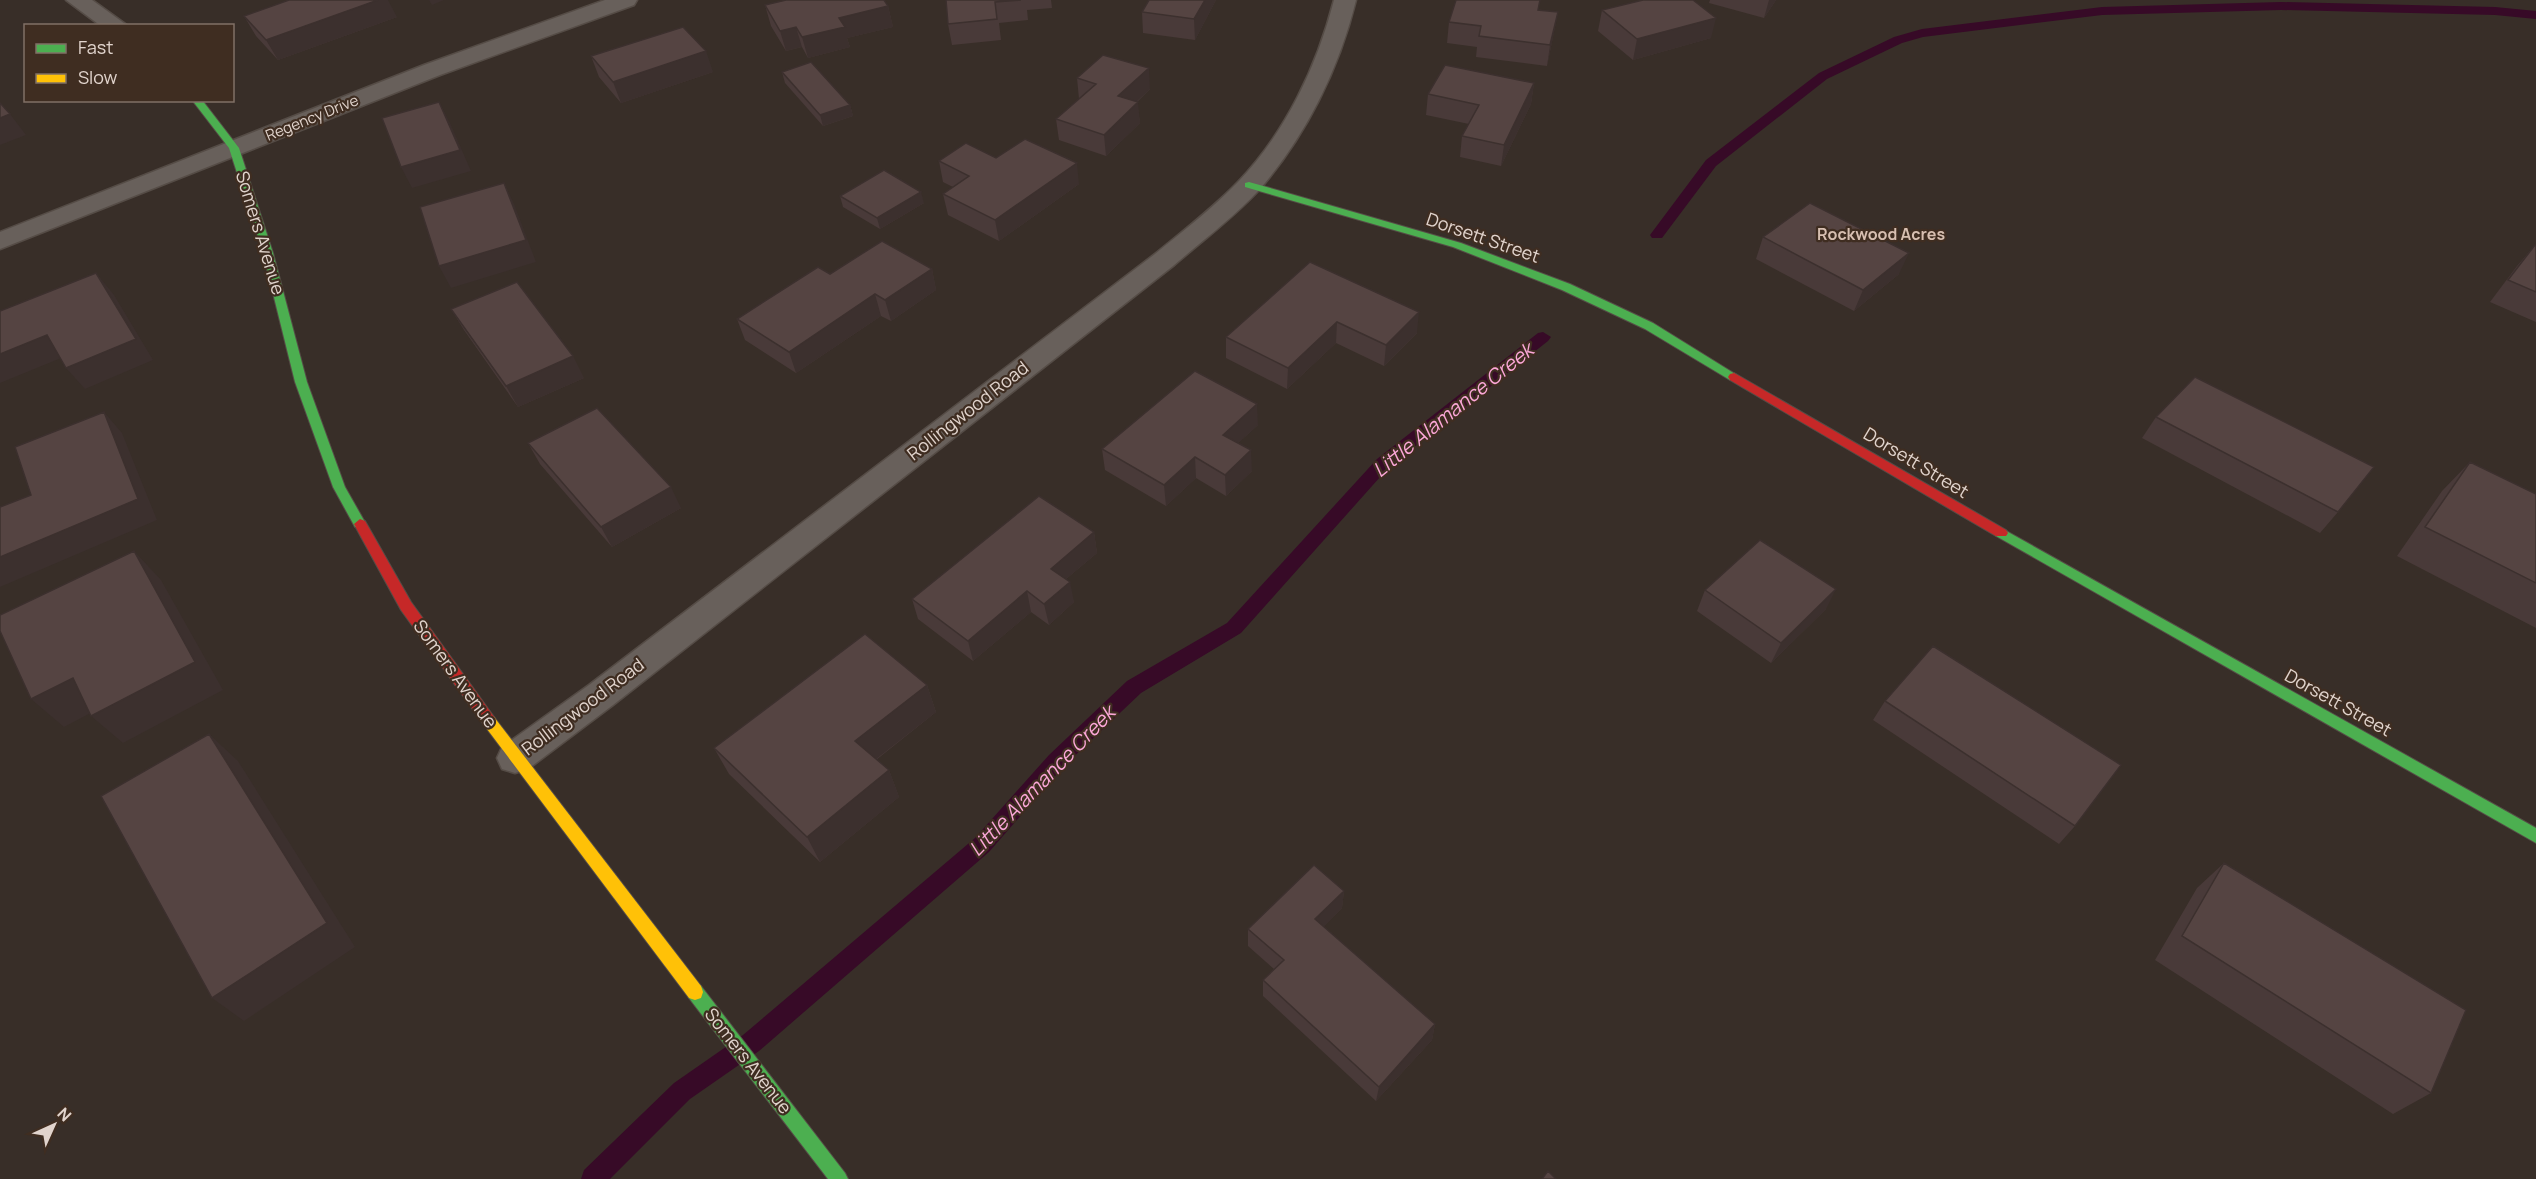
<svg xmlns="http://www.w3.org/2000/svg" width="2536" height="1179" viewBox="0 0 2536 1179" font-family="Manrope,sans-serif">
<rect width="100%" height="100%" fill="#382e28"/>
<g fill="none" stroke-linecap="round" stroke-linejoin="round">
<path fill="#370a27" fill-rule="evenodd" d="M2281,2l214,5 41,4v8l-41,-4 -214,-5 -179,5 -179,22 -21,6 -75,36 -111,87 -54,72h-10l-2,-3 56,-75 113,-87 75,-36 28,-8 180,-22z
M1543,332l8,5 -3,4 -159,126 -148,166 -100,60 -78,74 -74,85 -230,199 -69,48 -80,80h-29l3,-9 90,-87 69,-48 232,-197 74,-83 78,-74 100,-58 150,-164 161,-126z"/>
<g stroke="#554c46" stroke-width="3">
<path id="street" d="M66,0h26l36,26h-27z
M605,0h32l-3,5 -194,70 -440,174v-17l424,-167z
M1334,0h22c-17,69 -50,136 -97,190 -26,28 -57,51 -86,76l-560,439 -85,64 -13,4 -13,-4 -5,-11 5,-11 87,-62 566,-431c28,-23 58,-46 83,-72 48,-50 79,-116 96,-182z"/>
</g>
<g stroke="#554c46" stroke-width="2">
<path id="fast" d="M192,100h10l37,48 34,105 34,129 38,105 21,37 -1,3h-10l-22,-40 -38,-105 -32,-129 -34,-105z
M1249,182l212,61 109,41 83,39 87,54 -2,3h-8l-85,-51 -83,-39 -109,-43 -208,-60v-4z
M2001,528l535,300v15l-540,-307 -2,-3z
M695,984l6,2 144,187 3,6h-20l-139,-181 -2,-6 2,-6z"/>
</g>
<g stroke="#554c46" stroke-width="2">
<path id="slow" d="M489,715l5,2 207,269 2,6 -2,6 -6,2 -6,-2 -205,-273 -2,-4 2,-4z"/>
</g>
<g stroke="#554c46" stroke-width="2">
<path id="jam" d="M1734,373l272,157 2,3 -2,3h-10l-266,-156 -2,-3 2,-3z
M360,519l5,2 46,81 83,115 2,4 -2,4 -5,2 -5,-2 -83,-115 -47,-86z"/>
</g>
<use href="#street" fill="#68605b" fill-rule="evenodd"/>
<use href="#fast" fill="#4caf50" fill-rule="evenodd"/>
<use href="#slow" fill="#ffc107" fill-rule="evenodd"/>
<use href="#jam" fill="#c62828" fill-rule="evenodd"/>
</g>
<path fill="#493a39" d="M946,0h105l1,8 -25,2 1,10 -29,3 2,17 -49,5 -4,-21z
M1216,0l-21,40 -52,-7 -1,-21z
M1710,0h66l-12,18 -55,-15z
M765,5l123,1 5,21 -46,11 3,9 -42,11 -6,-11 -16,4 -15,-25z
M1540,10l18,2 -11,54 -71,-9 1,-10 -30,-4 2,-21z
M1602,10l109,28 -78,22 -35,-29z
M244,16l153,1 -119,43 -22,-24z
M591,56l122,16 -92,31 -22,-26z
M782,72l68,33 3,11 -30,10 -38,-43z
M1077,78l73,11 -13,13 3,21 -34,33 -47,-16 -3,-21 23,-20z
M1534,83l-3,21 -30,62 -41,-9 2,-21 7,-12 -43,-9 2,-21z
M939,161l140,23 -80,57 -51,-26 -5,-21 10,-7 -10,-5z
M840,196l84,7 -44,26 -37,-22z
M1763,237l136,37 -45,37 -98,-52z
M2535,245l1,1v76l-46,-20 27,-36z
M1310,262l107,71 -33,33 -48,-23 -49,46 -61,-31v-21z
M932,269l4,21 -45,31 -10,-5 -85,57 -51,-33 -8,-21 93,-45z
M451,309l133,69 -66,29 -54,-77z
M2156,417l182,95 -18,21 -178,-95z
M1258,425l-20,18 14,28 -26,25 -30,-18 -30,28 -61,-36 -3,-21z
M528,443l153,65 -69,39 -72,-83z
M2470,462l66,32v134l-139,-72 45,-65z
M1094,532l3,21 -31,26 8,23 -25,23 -18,-13 -58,49 -55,-42 -6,-20z
M1705,590l121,19 -55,54 -74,-52z
M927,685l9,27 -60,48 13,10 10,27 -79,65 -91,-88 -15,-26z
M1885,701l190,125 -16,18 -186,-124z
M2224,863l207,230 -38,21 -238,-154 42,-72z
M1344,891l-2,17 -19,19 112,97 -3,16 -56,61 -113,-105v-16l11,-11 -26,-23v-17z"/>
<path fill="#3c302e" d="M378,0h10l9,17 -119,43 -12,-20z
M429,0h15l-12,5z
M1205,0h11l-21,40 -1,-21z
M1769,0h7l-12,18z
M888,6l5,21 -46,11 3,9 -42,11 -6,-21 37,-19z
M1558,12l-4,21 -7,33 3,-21z
M1716,18l-5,20 -78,22 4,-21z
M796,27l6,20 -16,4 -6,-20z
M706,51l7,21 -92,31 -8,-21z
M1149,68l1,21 -30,28 -2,-21z
M1534,83l-3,21 -30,62 3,-21z
M439,102l11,21 21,48 -59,17 -11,-21z
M1138,102l2,21 -34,33 -2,-21z
M850,105l3,11 -30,10 -3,-11z
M10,114l16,21 -26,10v-27z
M1077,163l2,21 -80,57 -4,-21z
M504,183l10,21 22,58 -85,26 -12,-22z
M921,192l3,11 -44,26 -3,-11z
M1909,253l-10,21 -45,37 9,-21z
M932,269l4,21 -45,31 -6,-21z
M96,273l18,22 39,65 -68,29 -19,-21z
M875,294l6,22 -85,57 -7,-21z
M1419,312l-2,21 -33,33 2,-21z
M1337,322l-1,21 -49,46 1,-21z
M47,335l19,21 -66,27v-29z
M573,356l11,22 -66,29 -12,-21z
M1257,404l1,21 -34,31 -1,-21z
M104,412l18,21 35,87 -157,67v-30z
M1251,450l1,21 -26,25 -1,-21z
M1195,457l1,21 -30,28 -2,-21z
M671,487l10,21 -69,39 -11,-20z
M1094,532l3,21 -43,36 -3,-20z
M134,551l27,29 62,110 -100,53 -32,-27z
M1070,582l4,20 -25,23 -5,-21z
M1836,589l-10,20 -55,54 10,-20z
M1027,591l4,21 -58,49 -5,-20z
M73,678l31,28 -40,21 -33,-28z
M927,685l9,27 -70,55 -11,-26z
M209,734l29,27 117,186 -111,74 -32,-23z
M889,770l10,27 -79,65 -13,-25z
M1344,891l-2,17 -28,29 1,-18z
M1435,1024l-3,16 -56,61 3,-14z"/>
<path fill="#554442" stroke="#3c302e" stroke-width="1.5" d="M289,0h89l-112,40 -22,-24z
M786,0h98l4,6 -49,12 6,9 -43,10 -6,-10 -16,4 -15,-26z
M946,0h75l-26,2 2,17 -49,5z
M1149,0h56l-11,19 -52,-7z
M1456,0h84l-2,10 20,2 -8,33 -71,-9 2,-10 -32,-4z
M1643,0h50l23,18 -79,21 -35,-29z
M683,27l23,24 -93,31 -22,-26z
M1103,55l46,13 -31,28 20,6 -34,33 -48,-16 40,-35 -19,-6z
M811,62l39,43 -30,10 -38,-43z
M1445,65l89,18 -30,62 -42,-9 17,-31 -51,-11z
M439,102l21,48 -59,17 -19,-49z
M0,103l10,11 -10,4z
M1025,139l52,24 -82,57 -52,-26 26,-18 -30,-15 27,-18 30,15z
M884,170l37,22 -44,26 -37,-22z
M504,183l22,57 -87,26 -19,-59z
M1810,203l99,50 -46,37 -100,-53z
M882,241l50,28 -47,31 -10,-6 -86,58 -52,-33 81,-52 12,7z
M2535,245l1,1v46l-28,-12z
M1310,262l109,50 -33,33 -49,-23 -49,46 -62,-31z
M96,273l40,66 -70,29 -19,-33 -47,19v-43z
M517,282l56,74 -67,30 -55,-77z
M1195,371l62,33 -34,31 28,15 -26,25 -30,-18 -31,28 -62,-36z
M2195,377l179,90 -36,45 -182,-95z
M597,408l74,79 -70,40 -73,-84z
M104,412l34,87 -138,58v-50l31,-12 -16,-48z
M2470,462l66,32v89l-111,-56z
M1039,496l55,36 -43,37 19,13 -26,22 -17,-13 -59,50 -56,-42z
M1760,540l76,49 -55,54 -76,-53z
M134,551l61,111 -104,54 -18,-38 -42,21 -31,-68v-16z
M865,634l62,51 -72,56 34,29 -82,67 -93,-89z
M1933,646l188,119 -46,61 -190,-125z
M209,734l118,189 -115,75 -111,-202z
M2224,863l242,147 -35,83 -249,-157z
M1314,865l30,26 -29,28 120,105 -56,63 -116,-107 21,-20 -36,-31z
M1548,1171l8,8h-14z"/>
<g text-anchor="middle" stroke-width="4.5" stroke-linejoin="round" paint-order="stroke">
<g font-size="15" fill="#e1d4cd" stroke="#3f2d21">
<text transform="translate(312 118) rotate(-22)" y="5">Regency Drive</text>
</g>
<g font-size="16" font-weight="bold" fill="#d7bfb1" stroke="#3f2d21">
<text x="1881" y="240">Rockwood Acres</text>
</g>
<g font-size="18" fill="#e1d4cd" stroke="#3f2d21">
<text transform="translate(260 233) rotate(73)" y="6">Somers Avenue</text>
<text transform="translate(1483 238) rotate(19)" y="6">Dorsett Street</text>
<text transform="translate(968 411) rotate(-38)" y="6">Rollingwood Road</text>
<text transform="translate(1916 463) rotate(31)" y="6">Dorsett Street</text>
<text transform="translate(455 674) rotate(54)" y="6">Somers Avenue</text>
<text transform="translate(2338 703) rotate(29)" y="6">Dorsett Street</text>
<text transform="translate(583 707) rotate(-37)" y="6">Rollingwood Road</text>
<text transform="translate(748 1061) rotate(52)" y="6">Somers Avenue</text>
</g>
<g font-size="20" font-style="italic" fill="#fca7d8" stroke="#3f2d21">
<text transform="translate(1453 410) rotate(-39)" y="7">Little Alamance Creek</text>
<text transform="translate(1042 781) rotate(-46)" y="7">Little Alamance Creek</text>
</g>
</g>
<rect x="24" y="24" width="210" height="78" fill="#3f2d21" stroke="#807066" stroke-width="1.5"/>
<rect x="36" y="44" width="30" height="9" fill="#4caf50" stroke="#807066" stroke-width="1.5"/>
<text x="78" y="54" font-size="18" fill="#e1d4cd">Fast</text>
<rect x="36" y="74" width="30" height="9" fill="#ffc107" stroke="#807066" stroke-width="1.5"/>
<text x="78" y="84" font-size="18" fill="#e1d4cd">Slow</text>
<g transform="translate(54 1125) rotate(45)" stroke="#3f2d21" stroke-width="4.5" paint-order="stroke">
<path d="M0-4.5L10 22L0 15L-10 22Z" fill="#e1d4cd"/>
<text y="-9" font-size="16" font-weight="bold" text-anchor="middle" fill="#e1d4cd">N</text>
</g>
</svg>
